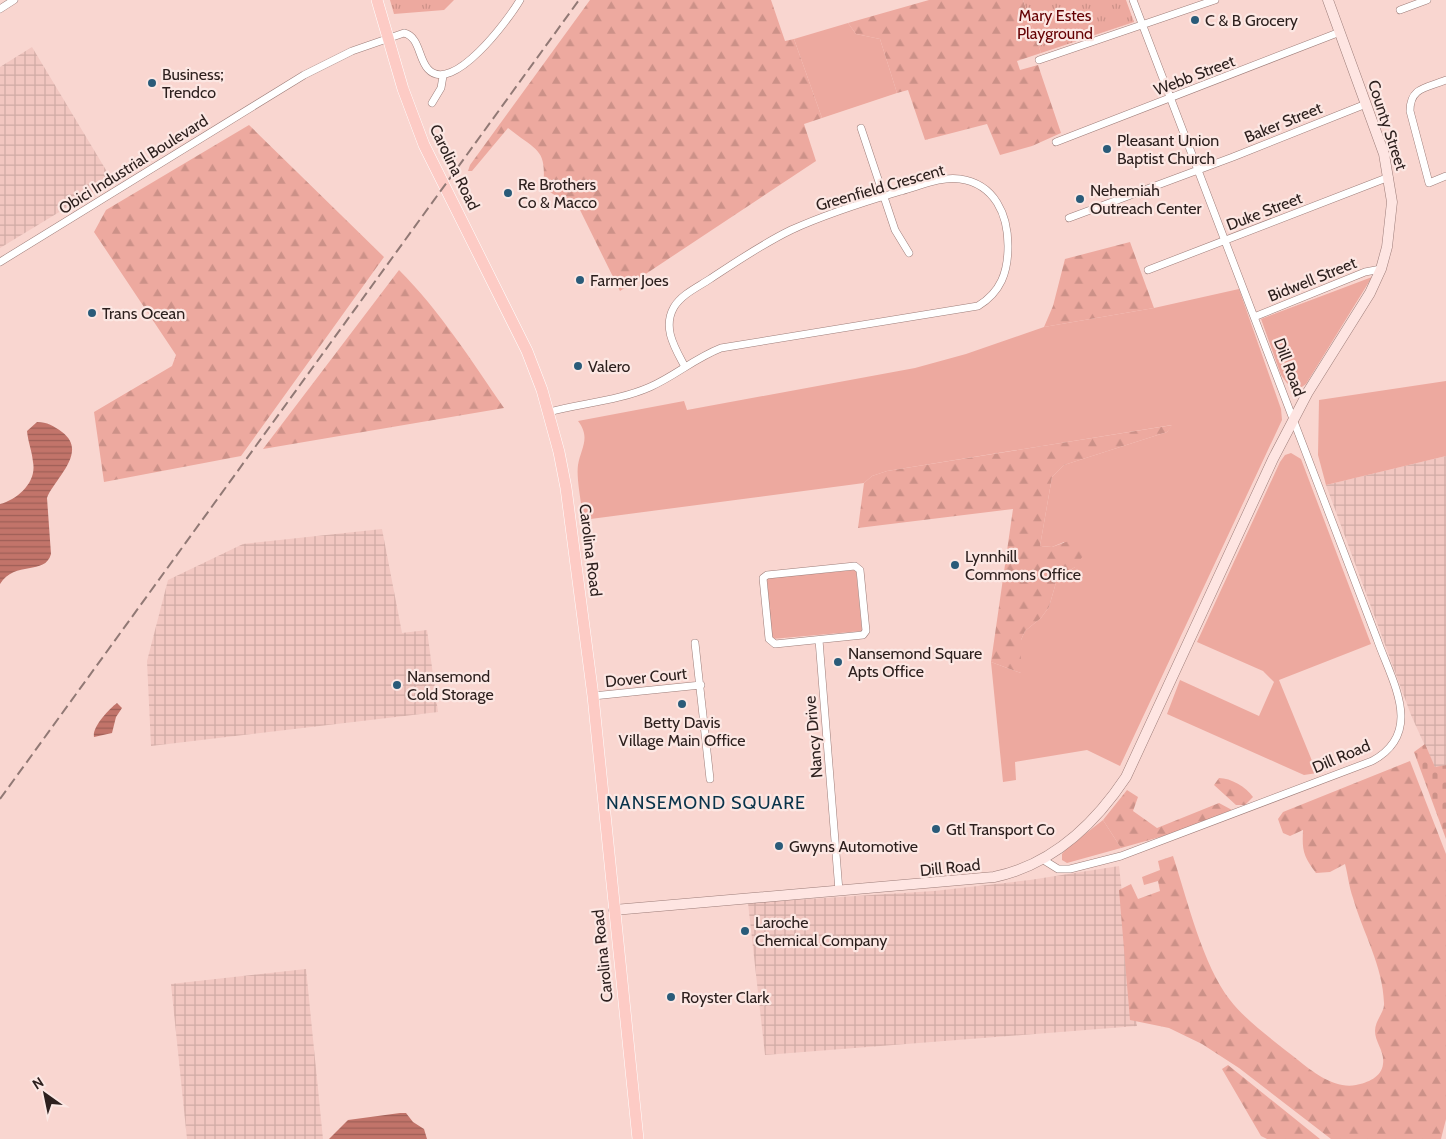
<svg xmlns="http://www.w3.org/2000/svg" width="1446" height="1139" viewBox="0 0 1446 1139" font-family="Cabin,sans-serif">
<defs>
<pattern id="industrial-grid" width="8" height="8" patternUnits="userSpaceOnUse" patternTransform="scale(1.25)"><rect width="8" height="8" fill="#f2c7c1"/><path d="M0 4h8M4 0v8" fill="none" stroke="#d0aba5"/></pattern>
<pattern id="forest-firs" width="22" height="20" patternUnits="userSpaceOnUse" patternTransform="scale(1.25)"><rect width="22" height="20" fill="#eda99f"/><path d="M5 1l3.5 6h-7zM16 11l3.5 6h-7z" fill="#cc9188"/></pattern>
<pattern id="cemetery-stones" width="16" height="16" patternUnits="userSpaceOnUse" patternTransform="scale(1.25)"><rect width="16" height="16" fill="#eda99f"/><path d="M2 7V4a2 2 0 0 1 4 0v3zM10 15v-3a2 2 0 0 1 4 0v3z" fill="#cc9188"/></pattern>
<pattern id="park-tufts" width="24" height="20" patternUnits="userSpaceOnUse" patternTransform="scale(1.25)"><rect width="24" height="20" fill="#eda99f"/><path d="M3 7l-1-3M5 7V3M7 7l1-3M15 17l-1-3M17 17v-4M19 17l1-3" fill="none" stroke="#cc9188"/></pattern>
<pattern id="water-rules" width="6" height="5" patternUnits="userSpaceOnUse" patternTransform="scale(1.25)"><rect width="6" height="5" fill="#c2746a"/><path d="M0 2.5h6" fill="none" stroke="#9e5f57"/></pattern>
</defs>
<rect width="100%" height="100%" fill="#f9d6d0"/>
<path fill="url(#industrial-grid)" d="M32,47l80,133 -112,68v-181z
M1446,456v309l-11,3 -24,-53 -85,-230z
M382,529l20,104 25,-3 11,82 -287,34 -4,-85 21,-81 75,-36z
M1119,866l18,160 -372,29 -17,-152 186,-12 96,-11z
M306,969l17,170h-136l-16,-155z"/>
<path fill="#eda99f" d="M848,23l8,11 24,5 17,54 -75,25 -28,-79z
M1372,277l-66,107 -7,5 -10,-3 -8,-11 -20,-56z
M1239,289l42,120 1,11 -162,346 -33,-16 -72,12 1,18 -13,2 -12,-120 30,11v-33l4,-9 16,-13 8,-11 8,-28 18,-12 -11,-25 -12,5 -12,-1 12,-69 12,-12 103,-33 5,-7 -285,46 -15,5 -8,7 -281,37c-1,-15 -7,-41 -5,-55 3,-17 13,-27 0,-44l106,-20 3,9 228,-42 51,-14 78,-27 110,-19z
M1446,381v75l-120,29 -8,-30 1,-55z
M1291,453l10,6 70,185 -92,36 38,93 -13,2 -137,-61 13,-34 79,36 15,-34 -11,-11 -66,-29 83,-180 5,-7z
M856,570l6,61 -90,8 -5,-61z
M1103,820l18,28 -54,15 -5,-3v-6l4,-5z"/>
<path fill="url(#forest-firs)" d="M590,0h181l14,41 9,-2 28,79 -18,6 12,37 -196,130 -40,-81 -37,-22c4,-40 -5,-36 -35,-60l-36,43h-4l2,-6z
M929,0h94l18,53 -24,8 3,9 18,-5 23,68 -29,13 -32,9 -13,-31 -62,16 -17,-50 -11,3 -17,-54 -24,-5 -8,-11z
M249,125l135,132 -143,199 -137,26 -10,-70 78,-46 4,-11 -82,-123 12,-22z
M1130,242l24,66 -110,19 9,-21 12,-47z
M399,270c41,41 72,90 105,138l-241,41z
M1173,425l-6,7 -103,33 -12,12 -12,69 12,1 25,-9 5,6 3,9 -10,14 -18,12 -8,28 -8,11 -16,13 -4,9v33l-30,-11 22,-153 -155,19 6,-45 8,-7 15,-5z
M1410,761l36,93v265l-5,20h-110l-92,-71 -37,-24 -33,-16 -39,-8 -11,-130 12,-6 7,15 22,-8 -2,-10 -14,4 -2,-8 18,-7 -2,-9 15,-5c14,43 30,110 57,144 16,21 48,44 68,60 16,13 37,29 58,25 11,-2 26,-8 27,-21 2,-12 -8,-22 -8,-33 0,-11 10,-19 9,-28 -1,-37 -21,-70 -31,-105 -4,-11 -5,-23 -8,-34l-15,8 -14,1c-13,-17 -14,-23 -13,-43l-13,6 -7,-3 -5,-14 5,-7z
M1219,778c12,0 27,9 34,19l-8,8h-9l-22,-20z
M1127,790l11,7 -5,14 24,17 62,-25 13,7 -65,25 -46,13 -18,-28z
M1228,1065l92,74h-53l-6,-3 -39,-67z"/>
<path fill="url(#cemetery-stones)" d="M1425,744l10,23 11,-2v74l-32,-87z"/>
<path fill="url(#park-tufts)" d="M390,0h64l-10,10 -50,4z
M1023,0h103l8,22 -93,31z"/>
<path fill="url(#water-rules)" d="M37,422c10,0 17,4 25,10 27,20 -8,47 -15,66l4,56c-6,22 -36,6 -51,30v-80c18,-5 37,-22 33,-42 -1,-11 -5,-20 -6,-31z
M117,703l5,5 -6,9 -4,16 -18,4c-2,-10 15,-28 23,-34z
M400,1113h6l7,9 11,7 3,10h-98l19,-19z"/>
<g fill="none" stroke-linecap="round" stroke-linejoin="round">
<g stroke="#9d7d79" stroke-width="8">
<path id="street" d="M0,9l14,-9
M1400,10l27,-10
M1039,60l176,-60
M1446,80c-19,8 -36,7 -36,31l19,72 17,-7
M432,103l9,-15 2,-12
M861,128l34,102 14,23
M1056,142l284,-110
M1069,218l164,-61 133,-53
M0,262l304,-187 48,-24 52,-18c16,4 14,25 24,36 24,27 81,-50 92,-69
M1148,270l241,-93
M1254,317l111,-45 16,-3
M549,412c33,-9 69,-11 101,-25 25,-11 45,-29 71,-39l257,-42c23,-14 30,-34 30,-60 0,-31 -13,-62 -48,-67 -19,-3 -40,7 -59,12 -37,11 -75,23 -110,39 -29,14 -55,32 -81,49 -12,8 -28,15 -36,28 -12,21 1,41 11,60
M855,566l5,4 6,61 -3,4 -88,9 -6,-5 -6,-61 4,-3z
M819,640l20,251
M695,643l15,136
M593,696l108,-11
M1042,859l16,10h12l51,-13 251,-95c53,-29 20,-79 5,-122l-244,-639"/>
</g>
<g stroke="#9d7d79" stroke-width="11">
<path id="secondary" d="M614,910l380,-33c58,-12 100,-52 132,-100l147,-318 35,-67 62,-99 11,-24 6,-22 5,-45 -8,-48 -56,-154"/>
</g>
<g stroke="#fff" stroke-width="12">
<path id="primary" d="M377,0l26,89 21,56 103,206 15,39 17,62 7,36 27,208 45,443"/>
</g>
<use href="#street" stroke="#fff" stroke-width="7"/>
<use href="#secondary" stroke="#fee5e2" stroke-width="10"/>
<use href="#primary" stroke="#fdcbc5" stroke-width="11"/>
<path stroke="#917975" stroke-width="2" stroke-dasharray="10 5" stroke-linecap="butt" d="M0,799l579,-799"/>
</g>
<g fill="#2a5b79" stroke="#fce7e3" stroke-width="2">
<circle cx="1195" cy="20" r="5"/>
<circle cx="152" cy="83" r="5"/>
<circle cx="1107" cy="149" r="5"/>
<circle cx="508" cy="193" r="5"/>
<circle cx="1080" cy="199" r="5"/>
<circle cx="580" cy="280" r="5"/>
<circle cx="92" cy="313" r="5"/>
<circle cx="578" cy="366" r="5"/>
<circle cx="955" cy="565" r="5"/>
<circle cx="838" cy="662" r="5"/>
<circle cx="397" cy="685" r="5"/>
<circle cx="682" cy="704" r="5"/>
<circle cx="936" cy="829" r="5"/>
<circle cx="779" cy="846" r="5"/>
<circle cx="745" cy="931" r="5"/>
<circle cx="671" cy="997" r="5"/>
</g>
<g text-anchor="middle" stroke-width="4.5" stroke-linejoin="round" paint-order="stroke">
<g font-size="16" fill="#650003" stroke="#fce7e3">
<text x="1055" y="21">Mary Estes<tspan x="1055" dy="18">Playground</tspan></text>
</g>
<g font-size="16" fill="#2d201e" stroke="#fce7e3" text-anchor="start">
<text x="1205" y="26">C &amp; B Grocery</text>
<text x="162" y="80">Business;<tspan x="162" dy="18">Trendco</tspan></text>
<text x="1117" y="146">Pleasant Union<tspan x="1117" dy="18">Baptist Church</tspan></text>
<text x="518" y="190">Re Brothers<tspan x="518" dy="18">Co &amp; Macco</tspan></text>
<text x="1090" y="196">Nehemiah<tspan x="1090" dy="18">Outreach Center</tspan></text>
<text x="590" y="286">Farmer Joes</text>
<text x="102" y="319">Trans Ocean</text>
<text x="588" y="372">Valero</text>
<text x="965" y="562">Lynnhill<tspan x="965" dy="18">Commons Office</tspan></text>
<text x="848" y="659">Nansemond Square<tspan x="848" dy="18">Apts Office</tspan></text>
<text x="407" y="682">Nansemond<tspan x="407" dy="18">Cold Storage</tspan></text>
<text x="682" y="728" text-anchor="middle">Betty Davis<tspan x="682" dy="18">Village Main Office</tspan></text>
<text x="946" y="835">Gtl Transport Co</text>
<text x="789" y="852">Gwyns Automotive</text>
<text x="755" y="928">Laroche<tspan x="755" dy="18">Chemical Company</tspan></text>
<text x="681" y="1003">Royster Clark</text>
</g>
<g font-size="16" fill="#2d201e" stroke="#fce7e3">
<text transform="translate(1194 75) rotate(-21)" y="6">Webb Street</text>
<text transform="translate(1283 122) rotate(-22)" y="6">Baker Street</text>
<text transform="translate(1388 125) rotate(72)" y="6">County Street</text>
<text transform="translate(133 164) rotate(-32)" y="6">Obici Industrial Boulevard</text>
<text transform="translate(455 167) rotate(64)" y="6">Carolina Road</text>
<text transform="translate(880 187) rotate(-16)" y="6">Greenfield Crescent</text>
<text transform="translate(1264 211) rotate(-21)" y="6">Duke Street</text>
<text transform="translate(1312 279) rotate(-22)" y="6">Bidwell Street</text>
<text transform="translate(1290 367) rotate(69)" y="6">Dill Road</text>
<text transform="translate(591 550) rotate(83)" y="6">Carolina Road</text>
<text transform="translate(646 677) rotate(-6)" y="6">Dover Court</text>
<text transform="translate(813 737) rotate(-95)" y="6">Nancy Drive</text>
<text transform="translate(1341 756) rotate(-23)" y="6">Dill Road</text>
<text transform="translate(950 867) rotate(-6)" y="6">Dill Road</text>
<text transform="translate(602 956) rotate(-96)" y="6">Carolina Road</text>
</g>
<g font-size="18" letter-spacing="1" fill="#0a334a" stroke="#fce7e3">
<text x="706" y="809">NANSEMOND SQUARE</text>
</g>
</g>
<g transform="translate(45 1094) rotate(327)" stroke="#fce7e3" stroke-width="4" paint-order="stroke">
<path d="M0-4L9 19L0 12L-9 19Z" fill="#2d201e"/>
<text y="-8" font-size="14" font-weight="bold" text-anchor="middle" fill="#2d201e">N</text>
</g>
</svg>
